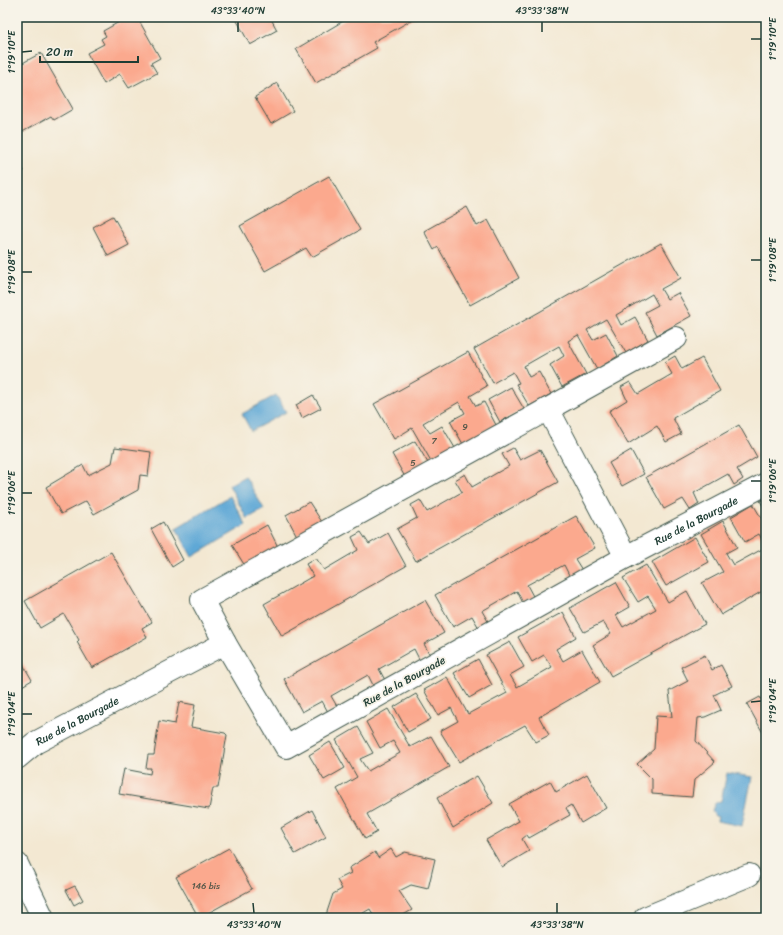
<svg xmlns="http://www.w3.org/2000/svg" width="783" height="935" viewBox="0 0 783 935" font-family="Sriracha,sans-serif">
<rect width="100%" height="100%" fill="#f7f3e8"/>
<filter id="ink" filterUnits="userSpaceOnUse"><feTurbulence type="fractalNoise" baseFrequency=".025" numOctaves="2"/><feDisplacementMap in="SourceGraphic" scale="8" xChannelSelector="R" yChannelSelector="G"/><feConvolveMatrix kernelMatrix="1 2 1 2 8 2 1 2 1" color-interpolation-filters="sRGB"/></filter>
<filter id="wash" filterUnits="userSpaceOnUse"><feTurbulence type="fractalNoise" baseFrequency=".012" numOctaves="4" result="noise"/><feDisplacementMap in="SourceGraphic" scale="16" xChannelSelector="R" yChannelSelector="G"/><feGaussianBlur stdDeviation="0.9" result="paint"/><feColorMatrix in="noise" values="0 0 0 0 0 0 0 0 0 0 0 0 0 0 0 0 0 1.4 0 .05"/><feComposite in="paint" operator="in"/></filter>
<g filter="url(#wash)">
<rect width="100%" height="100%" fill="#f3e8d2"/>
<path fill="#5ea8d6" stroke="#3e7285" d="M276,395l10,17 -35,19 -9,-17z
M245,476l19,33 -17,10 -18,-34z
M230,496l16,29 -54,32 -16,-29z
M727,773l25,4 -10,49 -25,-5 1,-4 -3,-1 -3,-5c2,-6 2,-9 9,-10z"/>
<g id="blocks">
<path fill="#fba98e" d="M128,17h9l23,41 -9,5 6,10 -28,15 -9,-14 -16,10 -17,-31 17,-9 -3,-5 5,-3 -3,-5z
M235,17h35l7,13 -27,15z
M350,17h67l-44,25 4,6 -61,35 -20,-34z
M41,53l32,56 -19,11 -3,-4 -34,19v-69z
M277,83l16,28 -22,13 -16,-27z
M17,159l7,12 -7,4z
M329,176l31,54 -48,27 -6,-9 -41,23 -25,-45z
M467,207l10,19 11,-6 31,58 -49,27 -32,-58 -4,3 -10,-19z
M113,216l16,29 -21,11 -15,-29z
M661,243l20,35 -20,11 6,10 11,-6 13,23 -34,19 -12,-23 13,-7 -6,-11 -36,21 5,10 14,-8 13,23 -22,13 -20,-34 -19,11 6,10 13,-7 12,23 -21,13 -19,-34 -10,6 18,33 -24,13 -12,-22 14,-9 -5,-10 -35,20 5,11 10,-5 12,22 -22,12 -13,-22 3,-1 -6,-11 -20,11 -19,-34z
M468,352l19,34 -17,10 6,10 8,-4 12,23 -33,19 -13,-23 15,-8 -6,-11 -36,21 7,10 12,-7 13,22 -24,13 -19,-33 -18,11 -20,-35z
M675,356l7,13 20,-11 18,33 -47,27 8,16 -15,8 -9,-16 -29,18 -19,-33 18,-11 -6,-13 9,-5 8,12 34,-20 -7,-12z
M511,387l13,22 -24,13 -12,-22z
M313,395l8,13 -19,10 -6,-13z
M739,425l18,32 -20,12 6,10 -9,6 -6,-11 -34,19 5,11 -9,6 -7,-11 -19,10 -18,-32z
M415,441l13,22 -23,14 -13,-23z
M115,447l36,5 -3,24 -8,-1 -2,15 -44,24 -8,-13 -25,13 -15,-27 37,-22 5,10 24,-12z
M513,448l7,12 20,-10 18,32 -142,79 -19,-32 20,-11 -6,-13 9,-5 7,12 35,-20 -7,-12 10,-6 7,13 37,-21 -7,-12z
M631,450l13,24 -22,12 -13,-23z
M766,498v13l-6,-10z
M309,502l13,20 -25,14 -11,-21z
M753,504l13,22v63l-45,26 -19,-32 21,-11 -22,-38 22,-13 14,26 -11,6 7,12 33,-18 -7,-13 -14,8 -14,-25z
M576,516l19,32 -20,11 7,11 -12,7 -6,-12 -37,20 7,13 -11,5 -6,-12 -35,20 7,12 -10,5 -7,-12 -19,11 -18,-32z
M163,522l20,38 -11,7 -21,-38z
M267,525l11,22 -33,19 -13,-21z
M361,532l8,12 19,-11 18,33 -124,70 -18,-32 49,-28 -7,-12 10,-6 8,12 34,-20 -6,-13z
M695,537l14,25 -43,24 -14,-24z
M111,552l41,70 -10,6 5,9 -55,31 -15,-26 2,-2 -15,-26 -24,14 -15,-27z
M646,565l22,37 19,-11 18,33 -94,52 -18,-31 18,-11 -8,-12 -19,10 -14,-24 46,-26 14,25 -14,8 7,12 33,-18 -8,-13 -10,6 -15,-24z
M425,600l19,33 -20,11 6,11 -10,6 -6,-12 -35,20 6,11 -11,7 -6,-12 -37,21 7,12 -10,4 -6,-11 -20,11 -18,-33z
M563,612l13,25 -20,12 7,12 19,-11 18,32 -61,35 10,18 -13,7 -11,-17 -66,37 -19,-31 18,-10 -7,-13 -13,7 -14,-25 23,-13 21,37 39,-21 -21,-38 24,-13 14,25 -14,8 7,12 35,-20 -8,-12 -12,7 -14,-25z
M17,654l15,26 -15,9z
M705,655l7,15 9,-5 11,21 -18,9 7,15 -16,7 -7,1 -2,23 19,21 -21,18 -2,17 -40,-3v-15l-15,-15 17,-15 2,-33 16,1 -3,-26 19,-10 -7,-14z
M478,659l14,26 -23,13 -15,-25z
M416,694l15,25 -23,13 -14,-25z
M760,697l6,11v23l-3,2 -16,-29z
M179,702l16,3 -4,22 34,6 2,2 -9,53h-5l-4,21 -90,-15 5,-25 26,5 1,-6h-5l2,-13h6l5,-34 16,3z
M388,709l22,38 21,-11 18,31 -82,47 10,18 -12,7 -28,-50 20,-12 -21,-37 22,-13 15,26 -13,6 8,12 32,-18 -7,-12 -13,7 -14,-26z
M330,742l15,26 -21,12 -15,-25z
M587,774l19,34 -25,15 -10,-18 -5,3 4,7 -41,23 -2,-3 -5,4 7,12 -27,16 -16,-27 33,-19 -10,-17 41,-23 6,11z
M477,776l16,27 -40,25 -16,-30z
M312,810l14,27 -31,17 -14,-26z
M229,848l23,41 -53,29 -23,-41z
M391,849l5,8 9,-5 30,7 -7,30 -17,-4 -12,6 13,19 -14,8h-23l-5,-9 -12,7 -1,2h-32l8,-24 9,-5 -5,-9 14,-7 -2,-5 26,-16 3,6z
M75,886l8,14 -9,5 -8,-15z"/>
</g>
</g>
<g filter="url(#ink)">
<use href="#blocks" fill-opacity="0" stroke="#3f574c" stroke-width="1"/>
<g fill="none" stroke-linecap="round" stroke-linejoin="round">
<g stroke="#3f574c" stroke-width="24">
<g id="minor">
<path d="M548,409l78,148 -340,190 -61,-104 -23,-43z"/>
<path d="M548,409l128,-71"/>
<path id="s1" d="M626,557l140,-73"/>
<path id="s2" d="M17,758l18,-15 190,-100"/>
<path d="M17,864l26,54"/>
<path d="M645,918l104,-43"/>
</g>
</g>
<use href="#minor" stroke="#fff" stroke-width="22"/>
</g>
</g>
<path fill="none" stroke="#1f3d34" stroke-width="1.5" d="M238,22v10M542,22v10M751,39h10M22,52l10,-1M751,260h10M22,272h10M751,481h10M22,493h10M751,702l10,-1M22,714h10M253,903l1,10M557,903v10"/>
<g text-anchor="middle" stroke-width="3.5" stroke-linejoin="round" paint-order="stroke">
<g font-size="9" fill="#56584a">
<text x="465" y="430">9</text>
<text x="434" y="444">7</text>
<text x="413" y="466">5</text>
<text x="206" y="889">146 bis</text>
</g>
<g font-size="11" fill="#1f3d34" stroke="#f7f3e8">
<text dy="4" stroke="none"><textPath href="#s1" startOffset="79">Rue de la Bourgade</textPath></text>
<text transform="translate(404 681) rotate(-29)" y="4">Rue de la Bourgade</text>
<text dy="4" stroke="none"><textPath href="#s2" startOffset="71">Rue de la Bourgade</textPath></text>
</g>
</g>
<rect width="783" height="935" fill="none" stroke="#f7f3e8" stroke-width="44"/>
<path d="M40 56v6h98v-6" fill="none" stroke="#1f3d34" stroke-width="2"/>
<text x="46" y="56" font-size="12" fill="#1f3d34" stroke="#f7f3e8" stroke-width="3" paint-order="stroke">20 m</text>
<rect x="22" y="22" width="739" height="891" fill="none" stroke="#1f3d34" stroke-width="1.5"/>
<g font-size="10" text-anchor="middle" fill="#1f3d34">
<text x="238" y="14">43°33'40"N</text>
<text x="542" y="14">43°33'38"N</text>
<text transform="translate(772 39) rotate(-90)" y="4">1°19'10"E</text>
<text transform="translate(11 52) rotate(-90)" y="4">1°19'10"E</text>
<text transform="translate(772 260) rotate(-90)" y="4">1°19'08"E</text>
<text transform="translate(11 272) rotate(-90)" y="4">1°19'08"E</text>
<text transform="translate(772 481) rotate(-90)" y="4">1°19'06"E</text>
<text transform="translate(11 493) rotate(-90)" y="4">1°19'06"E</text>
<text transform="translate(772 701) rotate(-90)" y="4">1°19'04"E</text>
<text transform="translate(11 714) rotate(-90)" y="4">1°19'04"E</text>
<text x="254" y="928">43°33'40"N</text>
<text x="557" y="928">43°33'38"N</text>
</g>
</svg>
